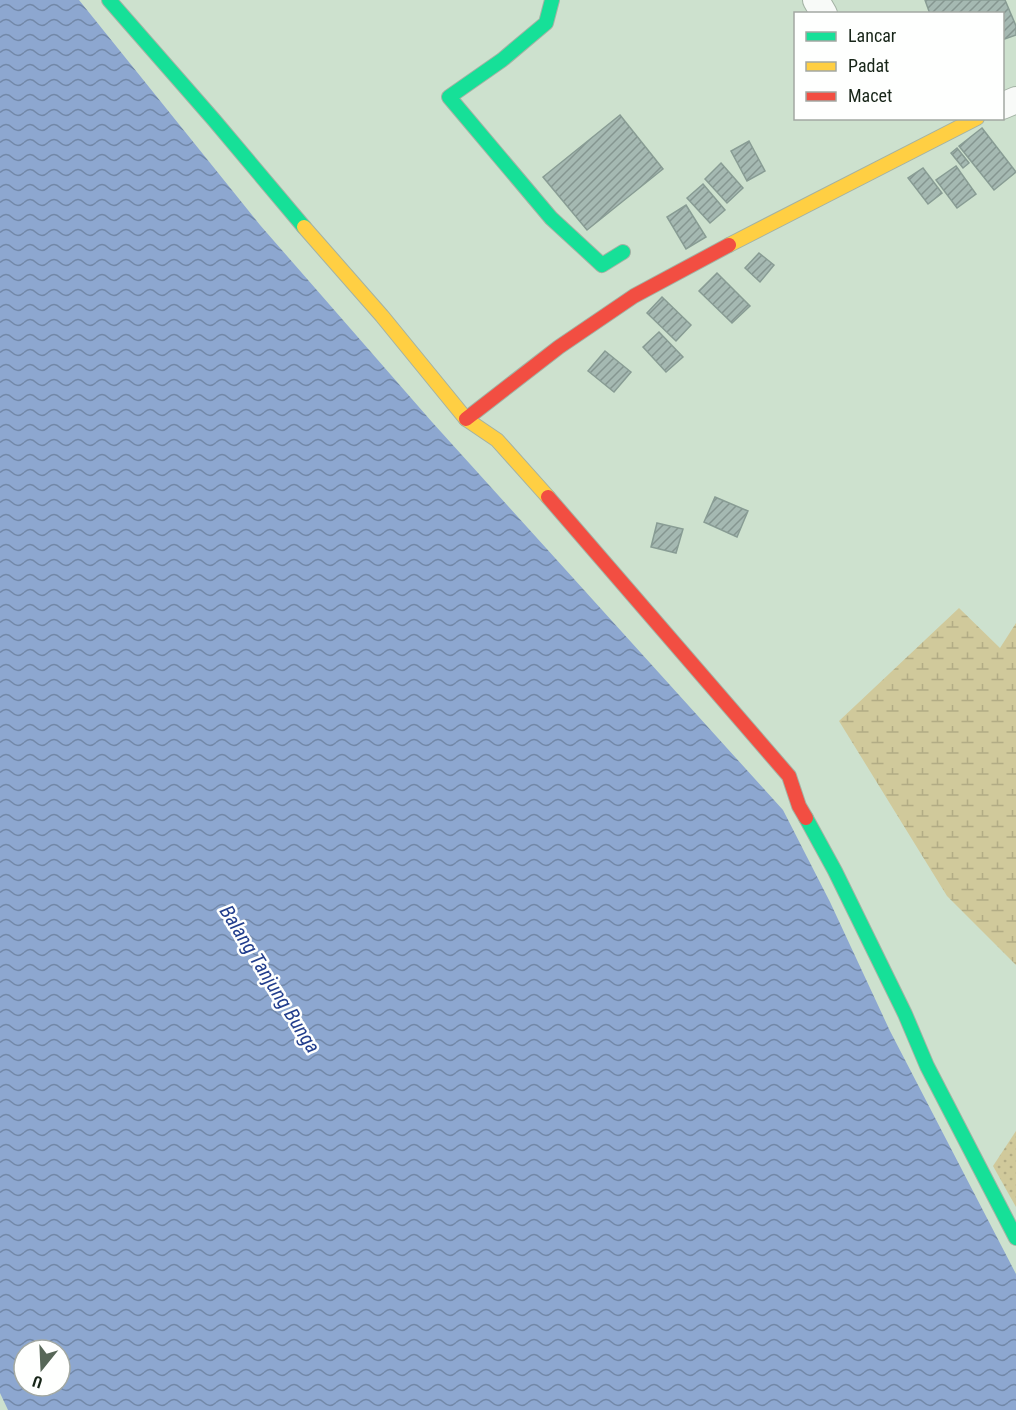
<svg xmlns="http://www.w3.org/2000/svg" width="1016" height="1410" viewBox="0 0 1016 1410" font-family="'Roboto Condensed',sans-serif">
<defs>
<pattern id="grass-dots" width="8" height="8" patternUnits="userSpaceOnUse" patternTransform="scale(1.5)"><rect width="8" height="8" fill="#d0c99b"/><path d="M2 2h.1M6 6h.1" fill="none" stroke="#b2ac85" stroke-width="1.8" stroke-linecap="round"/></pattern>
<pattern id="wetland-marsh" width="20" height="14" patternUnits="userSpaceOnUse" patternTransform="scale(1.5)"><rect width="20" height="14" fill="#d0c99b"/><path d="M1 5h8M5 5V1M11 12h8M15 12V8" fill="none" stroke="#b2ac85"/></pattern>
<pattern id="water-waves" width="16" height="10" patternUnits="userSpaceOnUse" patternTransform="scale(1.5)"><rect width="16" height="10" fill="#8da7d0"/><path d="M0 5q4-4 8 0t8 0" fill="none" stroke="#7288a8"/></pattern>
<pattern id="building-hatch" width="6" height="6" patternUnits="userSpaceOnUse" patternTransform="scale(1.5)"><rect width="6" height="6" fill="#a5b9b2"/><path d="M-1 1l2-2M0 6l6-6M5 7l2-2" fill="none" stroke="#859690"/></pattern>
</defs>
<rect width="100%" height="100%" fill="#cde1ce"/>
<path fill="url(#grass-dots)" d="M1016,1131v76l-23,-41z"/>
<path fill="url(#wetland-marsh)" d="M959,608l41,40 16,-25v342l-69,-69 -108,-175z"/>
<path fill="url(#water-waves)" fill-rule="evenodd" d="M0,0h79l181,225 172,197 351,388 47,92 60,129 126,243v136h-1008l-8,-17zM24,1350h36v36h-36z"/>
<path fill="url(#building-hatch)" stroke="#889c94" stroke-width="1.5" d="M925,0h80l11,26v9l-14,5v-26h-72z
M620,115l43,54 -76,61 -44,-53z
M982,128l34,44 -22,18 -35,-44z
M749,141l16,30 -18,10 -16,-30z
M957,148l12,15 -6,5 -12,-15z
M721,163l22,25 -16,15 -22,-24z
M956,166l20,28 -19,14 -21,-28z
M923,168l19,25 -14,11 -20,-26z
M703,184l22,26 -15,13 -23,-25z
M686,205l20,32 -20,12 -19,-32z
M759,253l15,12 -14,17 -15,-14z
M717,273l33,33 -18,17 -33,-32z
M662,297l29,28 -15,16 -29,-28z
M659,332l24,25 -17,15 -23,-25z
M605,351l26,21 -17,20 -26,-21z
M715,497l33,14 -11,26 -33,-15z
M657,523l26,6 -7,24 -25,-6z"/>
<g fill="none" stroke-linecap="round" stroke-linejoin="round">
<g stroke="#a3b2a4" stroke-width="28">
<path id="street" d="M816,0l8,14
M1002,106l14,-6"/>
</g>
<g stroke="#a3b2a4" stroke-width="16">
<path id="fast" d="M109,0l105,120 90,107
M552,0l-6,23 -44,37 -53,37 102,121 51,47 21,-13
M806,818l29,53 70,143 22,52 89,172"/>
</g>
<g stroke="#a3b2a4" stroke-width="16">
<path id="slow" d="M304,227l78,89 84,103 31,21 51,57
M729,245l248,-127"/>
</g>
<g stroke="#a3b2a4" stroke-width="16">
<path id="jam" d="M466,419l93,-72 75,-51 95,-51
M548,497l241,279 10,30 7,12"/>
</g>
<use href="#street" stroke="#f8faf8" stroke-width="26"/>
<use href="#fast" stroke="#16e098" stroke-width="14"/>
<use href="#slow" stroke="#ffcf43" stroke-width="14"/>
<use href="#jam" stroke="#f24e42" stroke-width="14"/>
</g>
<g text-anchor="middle" stroke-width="5" stroke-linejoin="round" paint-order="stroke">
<g font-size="20" font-style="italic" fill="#223e8d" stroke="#fefffe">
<text transform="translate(270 979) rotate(58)" y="7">Balang Tanjung Bunga</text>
</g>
</g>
<rect x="794" y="12" width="210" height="108" fill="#fefffe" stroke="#a2a8a2" stroke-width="1.5"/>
<rect x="806" y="32" width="30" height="9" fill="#16e098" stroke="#a2a8a2" stroke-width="1.5"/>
<text x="848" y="42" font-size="18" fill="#172518">Lancar</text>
<rect x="806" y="62" width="30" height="9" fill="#ffcf43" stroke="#a2a8a2" stroke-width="1.5"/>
<text x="848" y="72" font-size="18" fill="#172518">Padat</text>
<rect x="806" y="92" width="30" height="9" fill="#f24e42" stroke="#a2a8a2" stroke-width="1.5"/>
<text x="848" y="102" font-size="18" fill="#172518">Macet</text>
<g transform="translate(42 1368) rotate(198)"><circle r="28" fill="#fefffe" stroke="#a2a8a2" stroke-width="1.5"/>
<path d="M0-4.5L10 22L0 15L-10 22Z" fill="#576758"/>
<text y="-9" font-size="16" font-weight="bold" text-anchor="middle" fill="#172518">U</text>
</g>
</svg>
